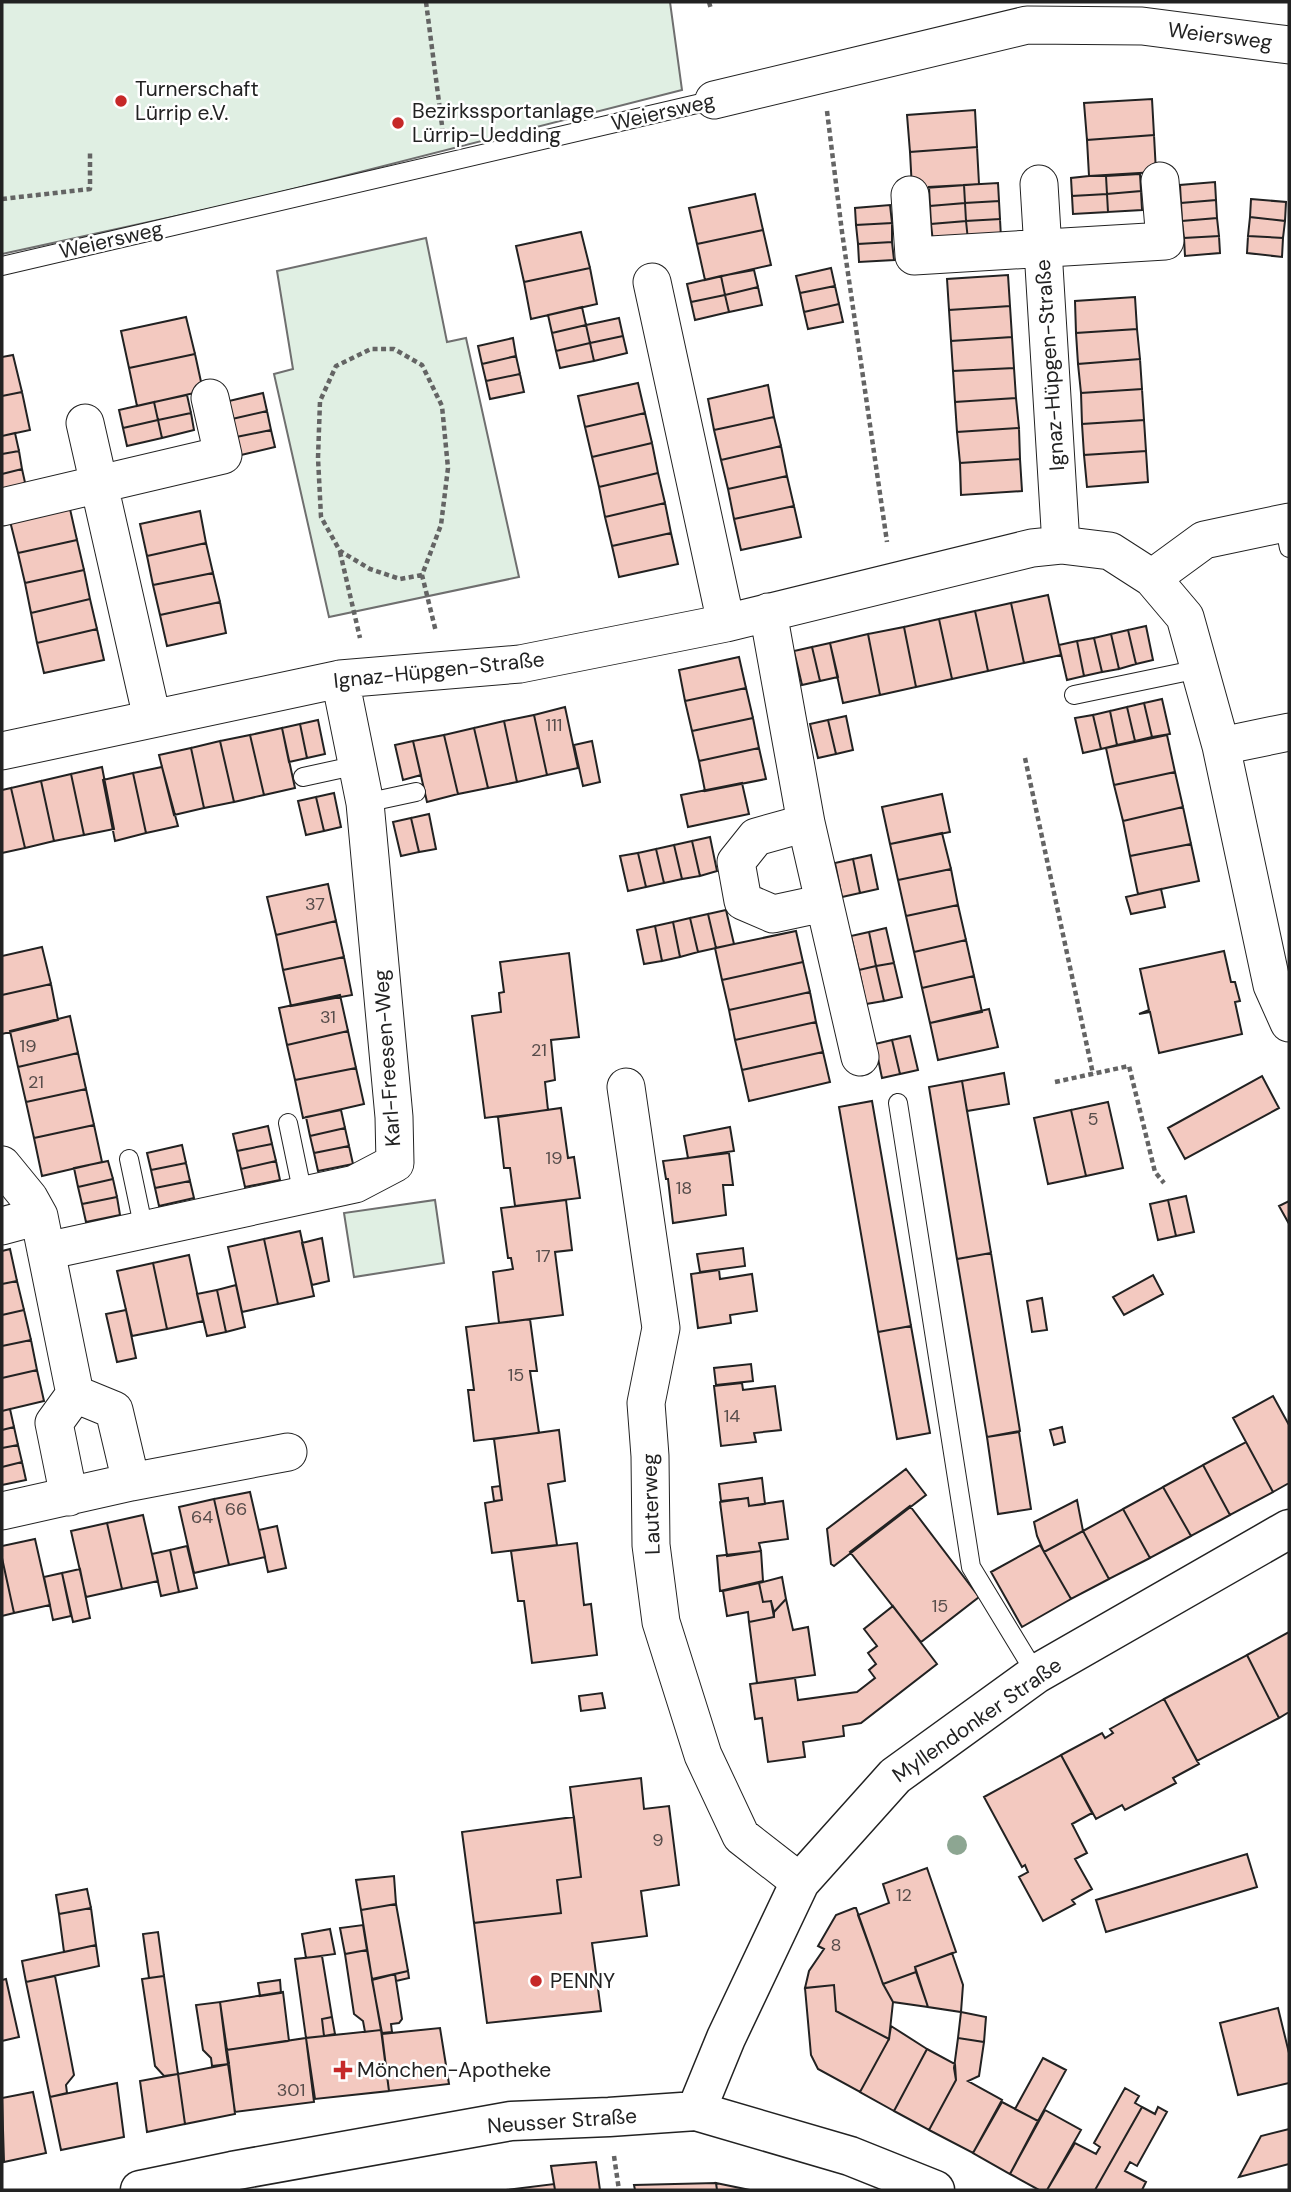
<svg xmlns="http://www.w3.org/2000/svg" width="1291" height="2192" viewBox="0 0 1291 2192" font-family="'DM Sans',sans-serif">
<rect width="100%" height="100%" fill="#fff"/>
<path fill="#e0efe3" stroke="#6f6f6f" stroke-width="2" d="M2,2h668l12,88 -432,110 -248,54z
M426,238l21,104 19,-4 53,239 -190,40 -55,-243 19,-5 -16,-98z
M435,1200l9,63 -90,14 -10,-64z"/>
<path fill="#f3c9c0" stroke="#222" stroke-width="2" d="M1152,99l2,36 -67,5 -3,-37z
M975,110l2,37 -67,5 -3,-37z
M1154,135l2,37 -67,4 -2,-36z
M977,147l2,37 -67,5 -2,-37z
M1140,174l1,17 -34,3 -1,-18z
M1089,176h17l1,18 -35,2 -1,-18z
M1215,182l1,18 -35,3 -1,-18z
M998,183l1,18 -34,2 -1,-18z
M964,185l1,18 -35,3 -1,-19z
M1141,191l1,19 -34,2 -1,-18z
M755,194l8,36 -66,14 -8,-36z
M1107,194l1,18 -35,2 -1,-18z
M1251,199l35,3 -1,19 -35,-4z
M1216,200l1,18 -35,3 -1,-18z
M999,201l1,18 -34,2 -1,-18z
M965,203l1,18 -35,3 -1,-18z
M890,205l2,18 -36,2 -1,-17z
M1250,217l35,4 -2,17 -35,-2z
M1217,218l2,18 -35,2 -2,-17z
M1000,219l1,19 -33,2 -2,-19z
M966,221l2,19 -35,2 -2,-18z
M892,223v19l-34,2 -2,-19z
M763,230l8,35 -66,15 -8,-36z
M581,232l9,36 -66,14 -8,-36z
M1219,236l1,17 -35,3 -1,-18z
M1248,236l35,2 -1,19 -35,-4z
M892,242l2,18 -35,2 -1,-18z
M590,268l7,36 -66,15 -7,-37z
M831,268l4,18 -35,7 -4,-17z
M754,270l4,17 -33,8 -4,-19z
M1008,275l2,31 -61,4 -2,-31z
M721,276l4,19 -34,7 -4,-18z
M835,286l4,18 -35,8 -4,-19z
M758,287l4,18 -33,7 -4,-17z
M725,295l4,17 -34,8 -4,-18z
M1135,297l2,32 -61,4 -1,-32z
M839,304l4,18 -35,7 -4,-17z
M1010,306l2,31 -61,4 -2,-31z
M582,307l4,18 -34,8 -4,-18z
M186,317l9,37 -66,14 -8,-37z
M619,318l4,18 -33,7 -4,-18z
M586,325l4,18 -34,8 -4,-18z
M1137,329l3,30 -62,5 -2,-31z
M623,336l4,17 -33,8 -4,-18z
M1012,337l2,31 -61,3 -2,-30z
M513,338l3,18 -34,8 -4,-18z
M590,343l4,18 -34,7 -4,-17z
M195,354l8,37 -66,15 -8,-38z
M13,355l9,37 -20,4v-39z
M516,356l4,18 -34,7 -4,-17z
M1140,359l2,30 -61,4 -3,-29z
M1014,368l2,30 -61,4 -2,-31z
M520,374l4,18 -34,7 -4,-18z
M638,383l7,30 -60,14 -7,-31z
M768,385l6,32 -60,13 -6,-31z
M1142,389l2,31 -62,4 -1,-31z
M22,392l8,38 -28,6v-40z
M263,393l4,18 -35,8 -3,-18z
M187,395l4,18 -33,7 -4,-18z
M1016,398l3,30 -62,4 -2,-30z
M154,402l4,18 -35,8 -4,-18z
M267,411l4,19 -35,7 -4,-18z
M191,413l3,17 -32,8 -4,-18z
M645,413l7,30 -60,14 -7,-30z
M774,417l7,29 -60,14 -7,-30z
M158,420l4,18 -35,8 -4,-18z
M1144,420l2,31 -62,4 -2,-31z
M1019,428l1,31 -60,4 -3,-31z
M271,430l4,17 -34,8 -5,-18z
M15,433l4,18 -17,3v-18z
M652,443l6,30 -59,14 -7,-30z
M781,446l6,30 -59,13 -7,-29z
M19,451l3,18 -20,5v-20z
M1146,451l2,31 -61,5 -3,-32z
M1020,459l2,32 -61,4 -1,-32z
M22,469l4,18 -24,5v-18z
M658,473l7,30 -60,14 -6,-30z
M787,476l7,30 -60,13 -6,-30z
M665,503l6,30 -59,13 -7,-29z
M794,506l7,31 -60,13 -7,-31z
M70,509l7,31 -59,13 -8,-32z
M200,511l6,32 -59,13 -7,-32z
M671,533l7,31 -59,13 -7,-31z
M77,540l7,30 -59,13 -7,-30z
M206,543l7,30 -60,12 -6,-29z
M84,570l6,29 -59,14 -6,-30z
M213,573l7,29 -60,13 -7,-30z
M1048,595l13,60 -37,8 -13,-60z
M90,599l7,30 -60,14 -6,-30z
M220,602l6,31 -59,13 -7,-31z
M1011,603l13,60 -36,8 -13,-60z
M975,611l13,60 -36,8 -13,-60z
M939,619l13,60 -36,8 -12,-60z
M1146,626l7,34 -17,4 -8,-34z
M904,627l12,60 -36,8 -12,-61z
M97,629l7,31 -60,13 -7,-30z
M1128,630l8,34 -17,5 -8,-35z
M868,634l12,61 -37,8 -13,-60z
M1111,634l8,35 -17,3 -8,-34z
M1094,638l8,34 -18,4 -7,-35z
M1077,641l7,35 -17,4 -8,-35z
M830,643l8,34 -18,4 -8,-34z
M812,647l8,34 -18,4 -8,-34z
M739,657l7,31 -61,13 -6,-31z
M746,688l7,30 -61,13 -7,-30z
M1162,699l8,35 -18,3 -8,-34z
M1144,703l8,34 -17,4 -8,-34z
M565,707l13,61 -31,7 -13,-60z
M1127,707l8,34 -18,4 -7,-34z
M1110,711l7,34 -16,4 -8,-34z
M534,715l13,60 -30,7 -13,-61z
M1093,715l8,34 -18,4 -8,-35z
M846,716l7,34 -17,4 -8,-34z
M753,718l6,30 -60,13 -7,-30z
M318,720l7,34 -18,4 -7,-34z
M828,720l8,34 -18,4 -8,-34z
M504,721l13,61 -29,6 -14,-60z
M300,724l7,34 -18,4 -7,-34z
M282,728l13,60 -31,7 -14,-60z
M474,728l14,60 -30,6 -14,-59z
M250,735l14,60 -30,7 -14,-61z
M444,735l14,59 -31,8 -14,-61z
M1167,735l8,37 -61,13 -8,-37z
M220,741l14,61 -30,6 -13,-60z
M413,741l8,34 -18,5 -8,-35z
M592,741l8,41 -17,4 -9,-41z
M191,748l13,60 -30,7 -15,-60z
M759,748l7,31 -61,12 -6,-30z
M102,767l12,62 -30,6 -13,-61z
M162,767l16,59 -32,7 -13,-60z
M1175,772l8,35 -60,14 -9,-36z
M133,773l13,60 -31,8 -12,-61z
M71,774l13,61 -30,6 -13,-60z
M41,781l13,60 -29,7 -14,-60z
M742,783l7,31 -61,13 -7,-32z
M11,788l14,60 -23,5v-63z
M334,793l7,34 -17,4 -8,-34z
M942,794l8,38 -60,12 -8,-37z
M316,797l8,34 -18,4 -8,-34z
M1183,807l8,37 -61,12 -7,-35z
M429,814l7,35 -17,3 -8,-34z
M411,818l8,34 -18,4 -8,-34z
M942,833l9,36 -53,11 -8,-36z
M710,837l7,34 -17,5 -8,-35z
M692,841l8,35 -18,3 -8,-34z
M1191,844l8,37 -61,13 -8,-38z
M674,845l8,34 -18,4 -8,-34z
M656,849l8,34 -18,4 -8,-34z
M638,853l8,34 -18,4 -8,-35z
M871,855l7,34 -18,4 -7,-34z
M853,859l7,34 -18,4 -7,-34z
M951,869l7,36 -52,11 -8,-36z
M328,884l8,37 -60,14 -9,-38z
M1161,889l4,18 -34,7 -5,-17z
M958,905l8,35 -52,12 -8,-36z
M726,910l8,34 -18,4 -8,-34z
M708,914l8,34 -18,4 -8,-34z
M690,918l8,34 -18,5 -7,-35z
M336,921l8,36 -61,13 -7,-35z
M673,922l7,35 -18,4 -7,-35z
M655,926l7,35 -18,3 -7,-34z
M886,928l8,35 -18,3 -7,-34z
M796,931l7,31 -81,18 -7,-32z
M869,932l7,34 -17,4 -8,-34z
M966,940l8,36 -52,12 -8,-36z
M42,947l9,37 -49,11v-39z
M1224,951l7,31h4l5,19 -5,1 7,32 -83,19 -9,-41 -11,2 10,-4 -9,-41z
M569,953l10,84 -28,3 4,40 -10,2 3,28 -63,8 -13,-102 29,-4 -2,-19 5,-1 -4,-30z
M344,957l8,38 -61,11 -8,-36z
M803,962l7,30 -81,18 -7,-30z
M894,963l8,34 -18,4 -8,-35z
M876,966l8,35 -18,3 -7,-34z
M974,976l8,36 -52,11 -8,-35z
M51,984l7,36 -56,14v-39z
M810,992l6,30 -81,18 -6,-30z
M340,995l8,36 -61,14 -8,-37z
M989,1009l9,38 -60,13 -8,-37z
M70,1016l8,37 -60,14 -8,-36z
M816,1022l7,30 -81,18 -7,-30z
M348,1031l8,37 -61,12 -8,-35z
M910,1036l8,34 -18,4 -8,-34z
M892,1040l8,34 -18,4 -7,-34z
M823,1052l7,30 -81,19 -7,-31z
M78,1053l8,36 -60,13 -8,-35z
M356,1068l8,36 -61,14 -8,-38z
M1004,1073l5,31 -42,7 -5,-30z
M1262,1076l17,32 -94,51 -17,-31z
M962,1081l29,172 -34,6 -28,-172z
M86,1089l8,36 -60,13 -8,-36z
M872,1101l39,225 -33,6 -39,-225z
M1108,1102l15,66 -37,8 -15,-66z
M561,1108l7,50 6,-1 6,41 -65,8 -5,-38h-6l-6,-51z
M341,1110l4,18 -35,8 -4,-19z
M1071,1110l15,66 -38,8 -14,-66z
M94,1125l8,37 -60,14 -8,-38z
M268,1126l4,18 -35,7 -4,-17z
M730,1127l4,24 -46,7 -4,-22z
M345,1128l4,18 -35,7 -4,-17z
M272,1144l4,17 -35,8 -4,-18z
M182,1145l4,18 -35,7 -4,-17z
M349,1146l4,18 -35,7 -4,-18z
M729,1153l4,32h-10l3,30 -53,8 -5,-44h-2l-3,-18z
M108,1161l5,18 -35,8 -4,-19z
M276,1161l4,19 -35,7 -4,-18z
M186,1163l4,18 -35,7 -4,-18z
M113,1179l4,18 -35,7 -4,-17z
M190,1181l4,17 -35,8 -4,-18z
M1186,1196l8,36 -18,4 -8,-36z
M117,1197l3,18 -34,7 -4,-18z
M566,1200l6,50 -17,2 8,63 -64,8 -6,-51 20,-3 -2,-11h-3l-7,-50z
M1168,1200l8,36 -18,4 -8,-36z
M1289,1201v20l-1,1 -9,-16z
M300,1231l14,65 -36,8 -14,-65z
M322,1238l7,43 -17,4 -10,-42z
M264,1239l14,65 -36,8 -14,-65z
M743,1248l2,18 -45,6 -3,-18z
M10,1249l7,32 -15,3v-33z
M991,1253l29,178 -33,6 -30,-178z
M189,1255l14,66 -36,8 -14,-66z
M153,1263l14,66 -35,7 -15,-65z
M719,1270l1,9 32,-5 5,37 -27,4 1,8 -33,5 -7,-54z
M1153,1275l10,19 -39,21 -11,-18z
M17,1281l7,29 -22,5v-31z
M236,1285l9,42 -19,5 -9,-42z
M217,1290l9,42 -19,4 -10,-42z
M1042,1298l5,32 -15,2 -5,-31z
M24,1310l7,30 -29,6v-31z
M126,1310l10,48 -19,4 -11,-48z
M530,1319l7,52h-7l9,62 -65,8 -6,-51h6l-8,-63z
M911,1326l19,107 -33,6 -19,-107z
M31,1340l6,30 -35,8v-32z
M751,1364l2,17 -37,4 -2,-17z
M37,1370l7,31 -42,10v-33z
M742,1383l1,7 32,-4 6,44 -27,3 2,9 -35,4 -7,-60z
M1273,1396l16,29v58l-16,9 -40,-74z
M10,1409l4,18 -12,3v-19z
M14,1427l4,18 -16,3v-18z
M1062,1427l3,15 -11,3 -4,-15z
M559,1430l6,51 -17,3 9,61 -65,8 -7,-50 17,-3 -8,-61z
M1019,1432l12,77 -33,5 -11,-77z
M1246,1442l27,50 -43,23 -27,-50z
M18,1445l4,17 -20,5v-19z
M22,1462l4,18 -24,5v-18z
M1203,1465l27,50 -39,21 -28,-49z
M906,1469l20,26 -92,71 -3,-2 -4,-35z
M762,1478l3,26 -16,2 -1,-8 -27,3 -2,-17z
M500,1486l2,14 -8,1 -2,-14z
M1163,1487l28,49 -41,22 -27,-49z
M250,1492l15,65 -36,8 -15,-66z
M748,1498l1,8 34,-5 5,38 -29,4 2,8 -34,5 -7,-54z
M214,1499l15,66 -35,8 -15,-66z
M1077,1500l6,31 -39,21 -7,-16 -3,-14z
M910,1506l69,91 -58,45 -71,-90z
M1123,1509l27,49 -41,21 -26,-48z
M143,1515l15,66 -36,8 -15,-66z
M107,1523l15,66 -36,8 -15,-66z
M277,1526l9,42 -18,4 -9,-42z
M1083,1531l26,48 -38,20 -27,-47z
M35,1539l15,66 -36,8 -12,-55v-12z
M577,1543l7,62 7,-1 6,51 -65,8 -8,-62h-6l-7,-50z
M1040,1545l31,54 -49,28 -31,-55z
M187,1546l10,42 -18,4 -9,-42z
M170,1550l9,42 -18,4 -9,-42z
M761,1551l2,30 -43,10 -3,-35z
M2,1558l12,55 -12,3z
M80,1569l10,49 -17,4 -11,-49z
M62,1573l9,43 -18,4 -9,-43z
M782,1577l4,22 -12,13 -3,-11 -8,1 -4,-19z
M759,1583l4,19 8,-1 3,16 -25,5 -1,-10 -21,4 -4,-25z
M786,1599l7,31 15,-3 7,48 -58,8 -8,-61 25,-5v-5z
M893,1606l44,58 -76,59 -18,3 1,10 -41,6 2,15 -37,5 -6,-44 -7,1 -5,-35 45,-6 3,22 59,-8 18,-14 -6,-8 7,-6 -8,-11 9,-7 -13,-17z
M1289,1632v80l-10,6 -32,-63z
M1247,1655l32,63 -82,43 -33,-62z
M602,1693l3,15 -24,3 -2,-15z
M1164,1699l35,65 -26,14 3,5 -51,27 -3,-5 -26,14 -35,-64 41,-22 3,5 8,-5 -3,-4z
M1061,1755l31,58 -20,11 15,29 -12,6 17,30 -20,11 3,4 -32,17 -24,-44 9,-5 -3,-7 -3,2 -38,-70z
M641,1778l3,31 25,-3 10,79 -38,6 6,45 -55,7 9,68 -114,12 -13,-100 87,-10 -4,-33 24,-3 -11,-90z
M574,1817l7,60 -24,3 4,33 -87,10 -12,-91z
M1247,1854l10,33 -151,45 -10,-32z
M927,1868l29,84 -41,15 1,5 -33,12 -25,-69 31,-12 -6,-19z
M394,1876l2,28 -35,6 -5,-30z
M87,1889l4,19 -32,6 -3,-19z
M396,1904l12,67 -36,8 -11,-69z
M91,1908l5,37 -32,7 -5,-38z
M854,1908h2l27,76 10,18 -4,37 -53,-28 -2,-26 -29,3 4,-17 15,-22 -6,-3 18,-31z
M363,1925l4,25 -22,4 -5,-26z
M330,1929l5,25 -29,4 -4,-24z
M158,1932l6,44 -15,2 -6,-44z
M96,1945l3,21 -73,16 -4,-21z
M367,1950l14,80 -16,2 -2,-11 -9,-7 -9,-60z
M952,1953l11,32 -2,27 -33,-5 -13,-40z
M322,1956l10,61 -10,2 2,17 -18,2 -11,-79z
M408,1971l1,7 -13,3 -1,-7z
M916,1972l12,35 -35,-5 -10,-18z
M395,1974l7,45 -3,4 -8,1 1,8 -10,1 -10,-53z
M55,1976l19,99 -8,10 1,8 -17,4 -24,-115z
M164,1976l14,98 -14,2 -9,-10 -13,-87z
M6,1979l13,58 -17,4v-61z
M280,1980l1,13 -21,3 -2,-13z
M834,1985l2,26 53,28 -29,53 -42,-23 -7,-14 -6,-67z
M283,1992l6,49 -63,9 -6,-48z
M220,2002l9,62 -17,2 -1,-8 -8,-8 -7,-45z
M1278,2008l11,45v30l-51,12 -18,-72z
M961,2012l25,5 -2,25 -26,-4z
M332,2017l3,17 -11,2 -2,-17z
M891,2026l36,23 -33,62 -34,-19 29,-53z
M440,2028l9,56 -60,7 -7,-57z
M381,2030l8,61 -74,8 -9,-61z
M306,2038l8,64 -79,10 -9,-62z
M958,2038l26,4 -5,34 -11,5 34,19 -29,53 -44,-23 27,-50 -2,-12z
M927,2049l28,15 1,16 -27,50 -35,-19z
M1043,2058l23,12 -28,51 -23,-12z
M229,2064l6,50 -50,10 -7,-50z
M178,2074l7,50 -38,8 -7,-51z
M117,2083l7,54 -63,13 -11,-53z
M1125,2088l14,8 -4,7 7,4 -47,83h-48l28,-47 21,11 4,-7 -6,-4z
M33,2092l13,61 -42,9 -2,-64z
M1002,2102l36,19 -28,53 -37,-21z
M1142,2107l13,7 3,-7 9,5 -30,54 -7,-4 -5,9 21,11 -4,8h-47z
M1045,2110l36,20 -34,60h-8l-29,-16z
M1289,2129v35l-50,13 22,-41z
M596,2162l4,28h-45l-4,-24z
M716,2183l34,7h-33z
M716,2183l1,7h-82l-1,-5z
M554,2184l1,6h-49z"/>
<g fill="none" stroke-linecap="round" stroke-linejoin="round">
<g stroke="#222" stroke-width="20">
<path id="service" d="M2,266l712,-166
M1284,524l5,24
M1074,695l125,-26
M303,777l55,-12
M365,803l51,-11
M898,1103l73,464 65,107
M288,1123l15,72
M129,1159l15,71"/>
</g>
<g stroke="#222" stroke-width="39">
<path id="minor" d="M714,100l313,-75 115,1 147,19
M1039,184l22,361
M910,195l4,61 251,-15 -5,-60
M652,282l74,341
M85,423l67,295
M2,507l221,-52 -13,-57
M1152,578l52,-38 85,-18
M768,612l38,211 54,234
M1221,746l68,-14
M2,751l338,-72 180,-15 206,-41 306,-75 29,-3 49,6 42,27 33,39 36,129 51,239 17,38
M806,823l-50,14 -20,25 7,39 30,13 51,-11
M626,1087l35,241 -15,75 4,53 1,89 10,77 42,133 38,81 59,46
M2,1165l27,33 10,18 36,178 -21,29 15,74
M2,1226l37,-10
M46,1251l309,-67 40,-21 -1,-46 -29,-314 -25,-124
M75,1394l39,16 17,72
M2,1511l129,-29 157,-30"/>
</g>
<g stroke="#222" stroke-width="41">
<path id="tertiary" d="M696,2111l30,-73 74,-156 95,-106 141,-102 253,-145
M140,2190l92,-19 279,-50 98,-4 87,-6 154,45 85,34"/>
</g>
<path stroke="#646464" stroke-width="4.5" stroke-dasharray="5 3.5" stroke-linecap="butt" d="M426,2l17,131
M709,2l2,7
M827,111l15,121 45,310
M2,199l88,-10v-37
M340,552l20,86
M422,575l-22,4 -30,-10 -30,-18 -19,-34 -3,-59 2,-57 16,-35 35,-17h23l28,16 20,41 6,62 -7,57 -19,50 14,57
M1025,758l68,316
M1055,1082l74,-16 26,106 9,11
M614,2156l5,34"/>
<use href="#service" stroke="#fff" stroke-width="18"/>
<use href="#minor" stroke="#fff" stroke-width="37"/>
<use href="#tertiary" stroke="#fff" stroke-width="38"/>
</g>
<circle fill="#8da692" cx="957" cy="1845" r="10"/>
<g fill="#c62828" stroke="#fff" stroke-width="2.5">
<circle cx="121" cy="101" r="7"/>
<circle cx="398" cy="123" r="7"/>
<circle cx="536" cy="1981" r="7"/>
<path d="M339.5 2059.5h7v7h7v7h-7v7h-7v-7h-7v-7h7z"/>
</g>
<g text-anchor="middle" stroke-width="5" stroke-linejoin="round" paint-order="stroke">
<g font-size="18" fill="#564c4a">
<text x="554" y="731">111</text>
<text x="315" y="910">37</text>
<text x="328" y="1023">31</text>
<text x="28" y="1052">19</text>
<text x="539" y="1056">21</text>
<text x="36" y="1088">21</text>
<text x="1093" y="1125">5</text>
<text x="554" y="1164">19</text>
<text x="684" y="1194">18</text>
<text x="543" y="1262">17</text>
<text x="516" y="1381">15</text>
<text x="732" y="1422">14</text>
<text x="236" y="1515">66</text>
<text x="202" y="1523">64</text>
<text x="940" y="1612">15</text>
<text x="658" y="1846">9</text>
<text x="904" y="1901">12</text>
<text x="836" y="1951">8</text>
<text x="291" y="2096">301</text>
</g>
<g font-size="21" fill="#222" stroke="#fff">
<text transform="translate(1220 36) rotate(7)" y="7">Weiersweg</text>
<text transform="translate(663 112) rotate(-13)" y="7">Weiersweg</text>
<text transform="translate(111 240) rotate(-13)" y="7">Weiersweg</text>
<text transform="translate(1050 365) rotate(-94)" y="7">Ignaz-Hüpgen-Straße</text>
<text transform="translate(439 670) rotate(-6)" y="7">Ignaz-Hüpgen-Straße</text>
<text transform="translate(387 1058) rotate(-94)" y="7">Karl-Freesen-Weg</text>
<text transform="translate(651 1504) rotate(-92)" y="7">Lauterweg</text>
<text transform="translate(977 1720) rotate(-35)" y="7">Myllendonker Straße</text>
<text transform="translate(562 2121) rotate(-4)" y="7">Neusser Straße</text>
</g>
<g font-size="21" fill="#222" stroke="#fff" text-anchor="start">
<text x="135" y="96">Turnerschaft<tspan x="135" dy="24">Lürrip e.V.</tspan></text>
<text x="412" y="118">Bezirkssportanlage<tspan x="412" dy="24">Lürrip-Uedding</tspan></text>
<text x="550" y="1988">PENNY</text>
<text x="357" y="2077">Mönchen-Apotheke</text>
</g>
</g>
<rect width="1291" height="2192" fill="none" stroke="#222222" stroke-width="7"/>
</svg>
